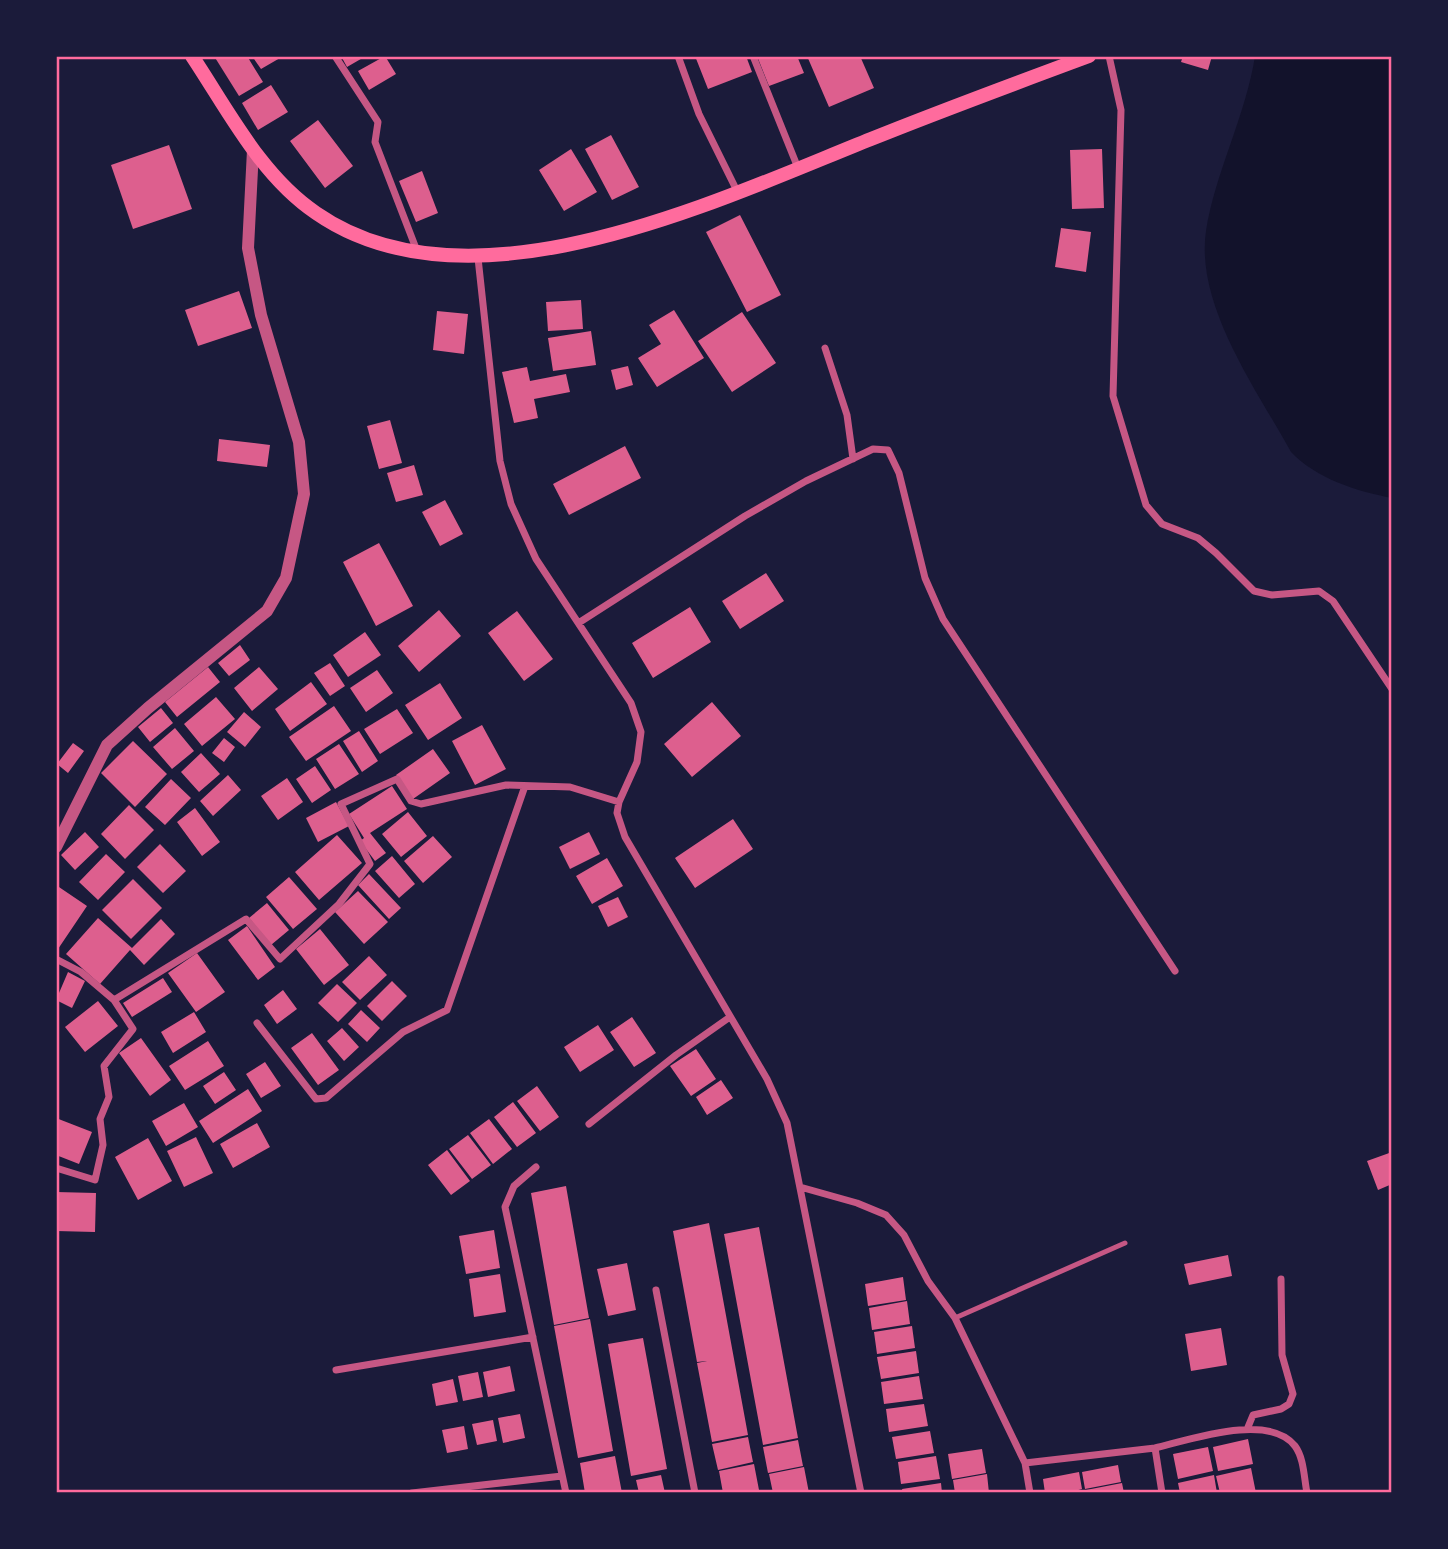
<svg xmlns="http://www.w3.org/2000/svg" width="1448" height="1549" viewBox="0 0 1448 1549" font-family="'Space Grotesk',sans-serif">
<rect width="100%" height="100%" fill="#1b1b3a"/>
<path fill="#12122b" d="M1255,56h137v442c-36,-7 -75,-19 -101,-46 -34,-62 -96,-147 -85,-221 9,-58 40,-116 49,-175z"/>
<path fill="#dd5f8e" d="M214,56h33l16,26 -24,14z
M252,56h27l1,2 -19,11z
M341,56h25l-19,11z
M385,56l11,18 -27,16 -11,-19z
M695,56h51l6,16 -44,17z
M757,56h40l7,17 -35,13z
M807,56h53l14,32 -45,19z
M1183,56h29l-4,14 -27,-8z
M271,85l17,27 -30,18 -16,-27z
M318,120l35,46 -28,22 -35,-47z
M611,135l28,52 -27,13 -27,-51z
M169,145l23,64 -59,20 -22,-64z
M571,149l26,43 -33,19 -25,-41z
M1102,149l2,59 -32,1 -2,-59z
M422,171l16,42 -22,9 -17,-41z
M740,215l41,80 -34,17 -41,-80z
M1061,228l30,4 -5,40 -31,-5z
M239,291l13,37 -54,18 -13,-36z
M581,300l2,29 -35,2 -2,-29z
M674,310l30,48 -47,29 -19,-29 23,-14 -12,-19z
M437,311l31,3 -4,40 -31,-4z
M742,312l34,51 -44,29 -34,-51z
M591,331l5,34 -43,6 -5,-33z
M628,366l5,19 -17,5 -5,-20z
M527,367l3,14 36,-7 4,18 -36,7 4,19 -24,5 -12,-51z
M390,420l12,43 -23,6 -12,-43z
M219,439l51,6 -3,22 -50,-6z
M625,446l16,32 -72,37 -16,-31z
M414,465l9,30 -27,7 -9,-29z
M445,500l18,34 -23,12 -18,-34z
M379,543l34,63 -37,20 -33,-64z
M766,573l18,28 -44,28 -18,-28z
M690,607l21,35 -58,36 -21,-35z
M439,610l22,26 -42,36 -21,-26z
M517,611l36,48 -29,22 -36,-48z
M365,632l16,23 -33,22 -15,-22z
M240,645l10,15 -21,16 -11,-13z
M330,663l15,23 -15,10 -16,-23z
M208,667l12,15 -43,35 -12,-15z
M259,667l19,22 -26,22 -18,-23z
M377,670l16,23 -27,19 -16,-24z
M311,682l16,22 -37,27 -15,-22z
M440,683l22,35 -34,22 -23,-35z
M216,697l19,22 -33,27 -18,-22z
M712,702l29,34 -49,41 -28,-33z
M334,706l17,25 -45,30 -17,-24z
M161,708l12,15 -23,19 -12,-15z
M397,709l16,24 -33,21 -16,-25z
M244,712l17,15 -16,20 -18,-15z
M482,725l24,44 -31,16 -23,-44z
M175,728l19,23 -22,18 -19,-22z
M359,731l19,30 -16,11 -19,-31z
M224,738l11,9 -11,15 -12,-9z
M133,741l34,33 -32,33 -34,-34z
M73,743l11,8 -16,22 -11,-9z
M339,744l20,30 -24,15 -19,-30z
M433,749l17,24 -37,26 -17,-24z
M201,753l19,21 -21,18 -18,-20z
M315,766l16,24 -19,13 -16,-24z
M228,775l13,15 -28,26 -13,-15z
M287,778l16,24 -25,18 -17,-24z
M171,779l20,19 -26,27 -20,-18z
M392,786l15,23 -37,24 16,20 -11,8 -15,-20 4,-3 -15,-24z
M336,802l13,24 -31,16 -12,-24z
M129,805l25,25 -29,29 -24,-25z
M195,808l25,34 -18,14 -25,-34z
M408,812l19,24 -26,21 -19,-23z
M733,819l20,30 -58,39 -20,-30z
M85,832l14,15 -24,23 -14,-15z
M589,832l11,22 -30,15 -11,-22z
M337,835l25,28 -43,37 -24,-28z
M433,836l19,21 -29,26 -19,-22z
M160,844l26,27 -23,22 -26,-26z
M106,854l19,18 -27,28 -19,-18z
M392,856l23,28 -16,14 -24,-27z
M607,858l16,28 -31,18 -16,-28z
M369,874l32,34 -12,11 -31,-34z
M289,877l28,32 -24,20 -27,-32z
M133,879l29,29 -31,31 -29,-29z
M56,885l31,21 -31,46z
M358,891l30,31 -24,22 -29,-32z
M618,897l10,20 -20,10 -10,-21z
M267,903l22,27 -18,15 -22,-27z
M98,918l34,30 29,-29 14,15 -31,31 -14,-15 -30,34 -34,-30z
M247,926l28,41 -17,13 -30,-40z
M320,929l29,36 -25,20 -28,-36z
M197,953l28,39 -29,20 -28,-39z
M369,956l18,19 -27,25 -18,-18z
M68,972l17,9 -13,27 -16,-8z
M163,978l9,14 -40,25 -9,-14z
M392,981l15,15 -25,25 -15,-15z
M337,984l20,19 -19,19 -20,-19z
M283,990l14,19 -20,15 -13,-19z
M98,1001l20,25 -33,26 -20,-25z
M361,1010l19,18 -13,14 -19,-18z
M194,1012l12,20 -33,21 -12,-21z
M632,1017l24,36 -22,14 -24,-35z
M598,1025l16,25 -34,22 -16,-25z
M342,1028l17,19 -15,14 -17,-20z
M312,1033l27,37 -21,15 -27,-37z
M141,1038l30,42 -21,16 -31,-43z
M208,1041l16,25 -39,24 -16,-24z
M696,1049l20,30 -25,17 -21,-30z
M265,1062l16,24 -20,12 -15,-24z
M224,1072l12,18 -21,14 -12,-18z
M721,1080l12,18 -26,17 -11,-18z
M537,1086l22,31 -19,14 -23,-30z
M248,1089l14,22 -49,32 -14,-22z
M513,1102l23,31 -19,14 -23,-30z
M184,1103l14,24 -32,19 -14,-25z
M56,1118l36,14 -13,32 -23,-9z
M489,1119l23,30 -19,15 -23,-31z
M257,1123l13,24 -37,21 -13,-24z
M468,1135l23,30 -19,14 -23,-30z
M196,1137l17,36 -29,14 -17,-36z
M148,1138l24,43 -34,19 -23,-43z
M447,1150l23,31 -19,14 -23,-30z
M1392,1152v32l-14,6 -11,-29z
M566,1186l23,132 -35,7 -23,-132z
M56,1192l40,1 -1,39 -39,-1z
M709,1223l39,212 -36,7 -15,-79 10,-2 -10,1 -24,-131z
M759,1227l39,211 -35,7 -39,-211z
M494,1230l6,38 -34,6 -7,-38z
M1228,1255l4,21 -43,9 -5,-21z
M627,1263l9,47 -28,6 -11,-47z
M500,1274l6,38 -32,5 -5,-38z
M903,1277l3,23 -38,6 -3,-22z
M907,1301l3,23 -38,6 -3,-22z
M590,1319l23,132 -35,7 -24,-132z
M912,1326l3,22 -38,6 -3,-22z
M1221,1328l6,37 -36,6 -6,-37z
M643,1338l24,131 -36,7 -23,-132z
M916,1351l3,22 -38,6 -4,-22z
M510,1366l5,25 -27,6 -5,-25z
M478,1372l5,25 -20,4 -5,-25z
M919,1376l4,23 -39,5 -3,-22z
M453,1379l5,23 -22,4 -4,-22z
M924,1404l4,22 -39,6 -3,-23z
M520,1414l5,24 -22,5 -5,-25z
M493,1420l4,21 -20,4 -5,-21z
M464,1426l4,23 -21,4 -5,-23z
M930,1431l4,22 -38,6 -4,-22z
M748,1437l5,25 -35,8 -6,-26z
M1248,1439l5,25 -35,7 -5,-24z
M798,1440l5,26 -35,7 -5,-26z
M1208,1447l5,24 -35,8 -5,-25z
M982,1449l4,24 -34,6 -4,-25z
M615,1456l7,37h-37l-5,-30z
M936,1456l4,23 -39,5 -3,-22z
M754,1464l5,26 -36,3 -4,-22z
M1118,1465l3,17 -36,7 -3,-17z
M804,1467l5,26h-36l-4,-19z
M1251,1468l5,25h-36l-4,-17z
M1079,1472l3,17 -14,4h-23l-2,-14z
M987,1474l2,19h-34l-2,-13z
M661,1475l4,18h-26l-3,-13z
M1214,1475l3,18h-37l-2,-10z
M941,1483l1,10h-39l-1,-4z
M1122,1483l2,10h-37l-1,-3z"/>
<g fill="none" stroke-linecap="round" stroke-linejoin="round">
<path stroke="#c65784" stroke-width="5" d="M955,1318l170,-75"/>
<path stroke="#c65784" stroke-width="7" d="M335,56l43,66 -3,20 42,109
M678,56l21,58 39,79
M753,56l45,112
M1109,56l12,54 -8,286 33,109 16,19 36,14 18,15 38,38 18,4 47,-4 14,10 59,88
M478,258l22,203 11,43 25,55 95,144 10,29 -4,30 -18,40 -2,11 8,24 142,242 20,44 74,370
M825,348l22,67 6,44
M580,622l165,-106 61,-35 67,-32 15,1 11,23 26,105 18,41 232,352
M56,959l25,13 33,28
M257,1023l59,76 10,-1 77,-66 44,-22 78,-224
M589,1124l87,-69 54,-38
M536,1167l-22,19 -9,21 61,286
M56,1168l39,12 8,-35 -3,-26 9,-22 -5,-31 29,-37 -19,-29 132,-81 34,40 59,-55 31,-40 -29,-60 56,-25 14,22 10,3 85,-19 64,2 49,15
M800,1187l57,16 29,12 18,20 24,46 27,37 70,145
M656,1290l39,203
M336,1370l197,-33
M1248,1427l5,-12 28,-6 8,-5 4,-10 -11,-39 -1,-76
M1155,1448c34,-8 114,-36 140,-2 9,12 9,32 12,47
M412,1493l150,-17
M1030,1493l-5,-30 130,-15 7,45"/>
<path stroke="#c65784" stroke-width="12" d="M56,847l51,-102 41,-37 119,-97 19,-33 18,-84 -5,-52 -38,-127 -13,-67 5,-98"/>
<path stroke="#ff6b9d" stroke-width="14" d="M192,56c36,54 69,120 124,157 154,107 402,-13 555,-74 72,-29 145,-56 218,-83"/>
</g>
<rect width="1448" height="1549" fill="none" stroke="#1b1b3a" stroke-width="116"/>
<rect x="58" y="58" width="1332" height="1433" fill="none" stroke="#ff6b9d" stroke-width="2.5"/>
</svg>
